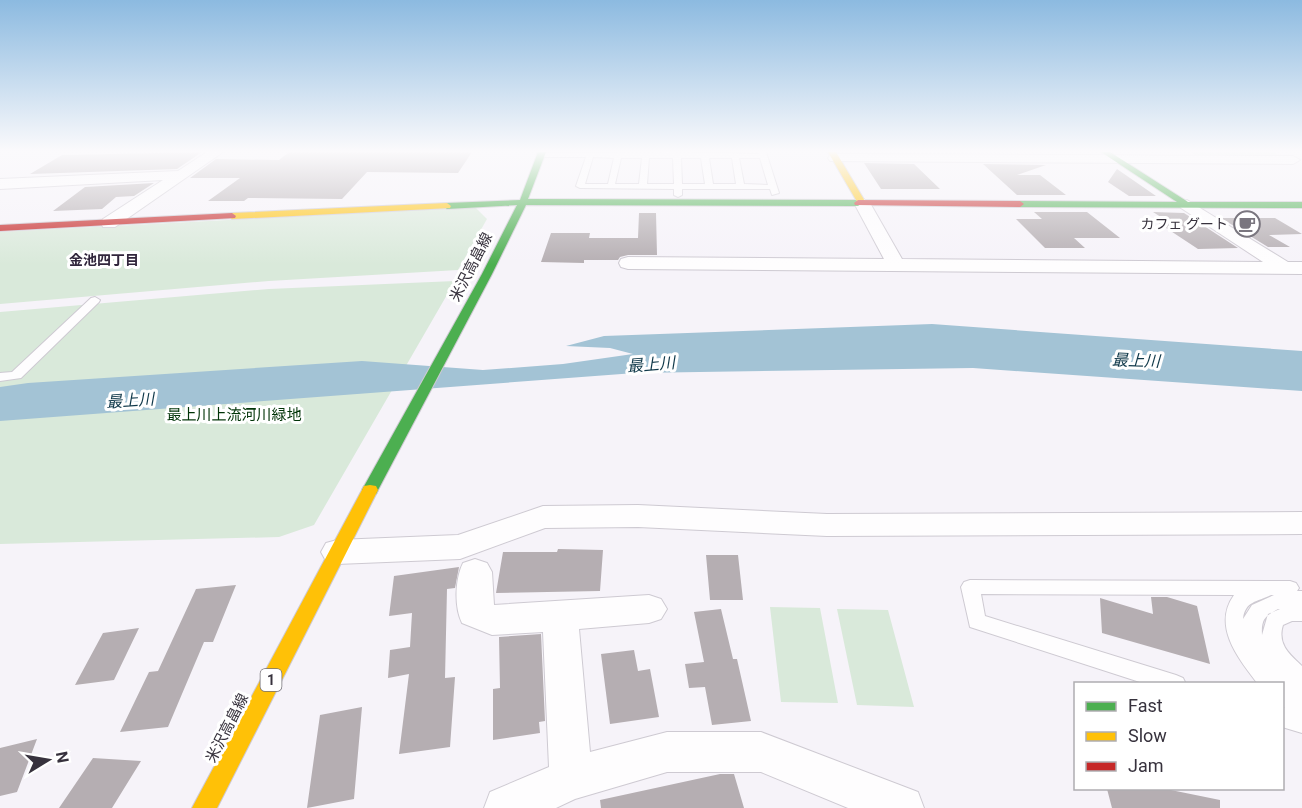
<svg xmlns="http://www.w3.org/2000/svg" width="1302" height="808" viewBox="0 0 1302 808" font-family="Roboto,'Noto Sans JP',sans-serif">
<rect width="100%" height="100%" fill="#f6f3f9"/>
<path fill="#d9e9da" d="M1190,152h82l16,7h-84z
M475,207l12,12 -29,51 -189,11 -269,23v-72z
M455,281l-141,244 -35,12 -279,7v-232l269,-23z
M770,607l50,1 18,95 -57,-1z
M837,609l51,1 26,97 -57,-2z"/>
<path fill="#a3c3d5" d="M932,324l370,27v40l-329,-23 -338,5 -635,48v-34l28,-4 334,-22 121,9 80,-6 70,-10 -23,-6 -44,-2 38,-10z"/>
<path fill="#b5aeb2" d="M202,152l-25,17 -147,5 32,-19z
M289,152h183l-14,21 -91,-1 -25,27 -94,-1 -4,3h-36l32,-23h-50l26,-19 63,1z
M864,163l50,1 26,25h-59z
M983,164l63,1 -29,10h23l26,20h-49z
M1117,169l39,27h-27l-21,-14z
M154,183l-20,13 -18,1 -14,12 -49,2 32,-24z
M1034,212h53l33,26h-46l11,10h-40l-29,-29h26z
M1153,212l31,1 54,35 -40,1 -44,-29 10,-1z
M639,213h17l1,42h-29l-8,2 -2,3h-34v3l-43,-1 10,-29h39l-1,5h49z
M1221,218h54l27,16 -33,1 21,12h-22z
M558,549l45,1 -3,41 -104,2 7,-41h54z
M706,555h32l5,45h-33z
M459,567l-4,21 -8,1 -2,89 10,-1 -5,70 -51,7 10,-80 -21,4 2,-28 20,-3 2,-34 -23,3 5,-40z
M236,585l-23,57h-9l-36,85 -48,5 29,-60 9,-1 38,-82z
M1151,597h16l30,9 13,58 -108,-31 -2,-35 53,16z
M721,609l12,50h4l14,62 -39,4 -7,-38 -16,1 -4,-24 19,-2 -10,-50z
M139,628l-25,52 -39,5 28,-52z
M541,634l4,87 -6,1 1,11 -47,7v-51l7,-1 -1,-51z
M634,650l4,21 12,-2 9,48 -49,7 -9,-70z
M362,707l-8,92 -47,9 13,-93z
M37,739l-20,53 -17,4v-48z
M93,758l48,3 -29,47h-53z
M720,774h14l10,34h-143l-1,-8z
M1107,789h59l54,11v8h-108z"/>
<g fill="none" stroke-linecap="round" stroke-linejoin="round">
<g stroke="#cecad2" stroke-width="2">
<path id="lane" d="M673,152l86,2 -1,-2h8l13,41 -7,2 -2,-6h-88v6l-4,2 -4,-2v-6l-94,-1 -4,-2 10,-29h-45l-4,-2 4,-2zM593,157l21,1 -6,26h-23zM621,158h21l-3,26h-24zM649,158h24l1,26h-27zM681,158h20l4,26h-23zM709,158h23l4,26h-23zM739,158h21l8,27 -24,-1z
M95,297l5,3 -1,2 -78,76 -21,3v-8l12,-1 79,-74z
M970,580l320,1 6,2 3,5 -2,3h5v30h-10l-9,4c-6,19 6,29 19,41v67l-20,-6v-20l3,1 -3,-2v-22h-24c-20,-26 -46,-58 -24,-89l-253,-1 4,22 191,59 7,3 3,6h-40l-176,-57 -9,-40 3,-5zM1271,595h3l-22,10 -9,14c2,-18 14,-17 28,-24zM1278,609h2l-12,5 -6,21c-1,-16 3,-19 16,-26z"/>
</g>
<g stroke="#cecad2" stroke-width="2">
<path id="street" d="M207,152h16l-108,75h-12l-2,-4 2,-4 60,-39 -163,9v-10l178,-8z
M835,154l458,2 7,4 -7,4 -463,-3 -2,-3 2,-3z
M862,198l8,5 32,56 361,3 -82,-54 -2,-3 8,-5 101,62h14v12l-674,-5 -7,-2 -2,-4 2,-4 7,-2 256,2 -30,-56z
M638,505l189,9 475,-2v22l-475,2 -189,-9 -93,1 -85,31 -123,5 -11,-3 -5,-9 5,-9 11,-3 121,-5 85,-29z
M475,559l12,4 5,9 2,33 155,-10 12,4 6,10 -6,10 -12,4 -70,6 11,123 77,-20h94l157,60 6,16h-76l-87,-36h-94l-92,27 -19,9h-72l6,-16 59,-25 -6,-135 -51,3 -30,-12c-8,-16 -7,-44 1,-60z"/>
</g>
<g stroke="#cecad2" stroke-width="2">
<path id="fast" d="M538,152h8l-18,47 330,1 4,3 -4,3 -332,-1 -34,69 -114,216 -2,4h-12l-2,-4 120,-216 35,-69 -70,4 -4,-3 4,-3 73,-3z
M1101,152h9l78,50h114v6l-282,-1 -4,-3 4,-3 157,1z"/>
</g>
<g stroke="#cecad2" stroke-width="2">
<path id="slow" d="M828,152h8l30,51 -1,2h-6z
M447,203l4,3 -1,2 -218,11 -4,-3 4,-3z
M370,485l6,1 2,4 -161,318h-25l170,-318 2,-4z"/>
</g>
<g stroke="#cecad2" stroke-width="2">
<path id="jam" d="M858,200l162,1 4,3 -4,3 -165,-2 -1,-2z
M232,213l4,3 -1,2 -235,13v-6z"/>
</g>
<use href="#lane" fill="#fefdfe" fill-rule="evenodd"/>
<use href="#street" fill="#fefdfe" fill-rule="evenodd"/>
<use href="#fast" fill="#4caf50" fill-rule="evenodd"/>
<use href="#slow" fill="#ffc107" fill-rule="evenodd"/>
<use href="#jam" fill="#c62828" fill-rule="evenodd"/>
</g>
<linearGradient id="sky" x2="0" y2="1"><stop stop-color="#8cbae0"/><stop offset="0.57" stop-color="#fbfafc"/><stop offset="1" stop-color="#fbfafc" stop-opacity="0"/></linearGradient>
<rect width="1302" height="265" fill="url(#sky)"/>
<defs>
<g id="cafe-ring" transform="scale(1.35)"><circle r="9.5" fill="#fff" stroke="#7a767f" stroke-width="1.5"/><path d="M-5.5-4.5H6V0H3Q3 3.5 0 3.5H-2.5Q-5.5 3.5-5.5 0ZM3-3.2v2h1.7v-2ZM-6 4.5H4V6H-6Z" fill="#7a767f"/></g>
</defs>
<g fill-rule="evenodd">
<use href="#cafe-ring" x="1247" y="224"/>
</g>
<g text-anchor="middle" stroke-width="6" stroke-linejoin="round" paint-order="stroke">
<g font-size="14" fill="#37323d" stroke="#fff" text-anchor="end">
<text x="1228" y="229">カフェ グート</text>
</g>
<g font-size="14" font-weight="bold" fill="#31263c" stroke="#fff">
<text x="104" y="265">金池四丁目</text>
</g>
<rect fill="#fff" stroke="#737077" stroke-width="1.5" x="260.5" y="669" width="21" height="22" rx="4.5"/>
<g font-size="14" font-weight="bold" fill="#37323d">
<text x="271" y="685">1</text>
</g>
<g font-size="15" fill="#37323d" stroke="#fff">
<text transform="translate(471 267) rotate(-63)" y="5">米沢高畠線</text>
<text transform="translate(227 728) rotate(-63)" y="5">米沢高畠線</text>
</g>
<g font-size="15" fill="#003407" stroke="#fff">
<text x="234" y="420">最上川上流河川緑地</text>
</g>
<g font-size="16" font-style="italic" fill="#0f3849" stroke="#fff">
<text transform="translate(1136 360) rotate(2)" y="6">最上川</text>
<text transform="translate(651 364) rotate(-5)" y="6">最上川</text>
<text transform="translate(130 400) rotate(-4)" y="6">最上川</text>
</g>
</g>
<rect x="1074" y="682" width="210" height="108" fill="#ffffff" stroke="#afadb1" stroke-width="1.5"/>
<rect x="1086" y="702" width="30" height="9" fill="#4caf50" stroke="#afadb1" stroke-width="1.5"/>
<text x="1128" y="712" font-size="18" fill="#37323d">Fast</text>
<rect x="1086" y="732" width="30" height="9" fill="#ffc107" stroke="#afadb1" stroke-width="1.5"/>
<text x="1128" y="742" font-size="18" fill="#37323d">Slow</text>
<rect x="1086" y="762" width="30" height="9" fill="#c62828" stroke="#afadb1" stroke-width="1.5"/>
<text x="1128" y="772" font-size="18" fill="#37323d">Jam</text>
<g transform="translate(48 760) rotate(79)" stroke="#ffffff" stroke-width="4.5" paint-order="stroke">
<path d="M0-4.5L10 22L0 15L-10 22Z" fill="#37323d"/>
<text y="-9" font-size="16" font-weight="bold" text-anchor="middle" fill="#37323d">N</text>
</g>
</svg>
